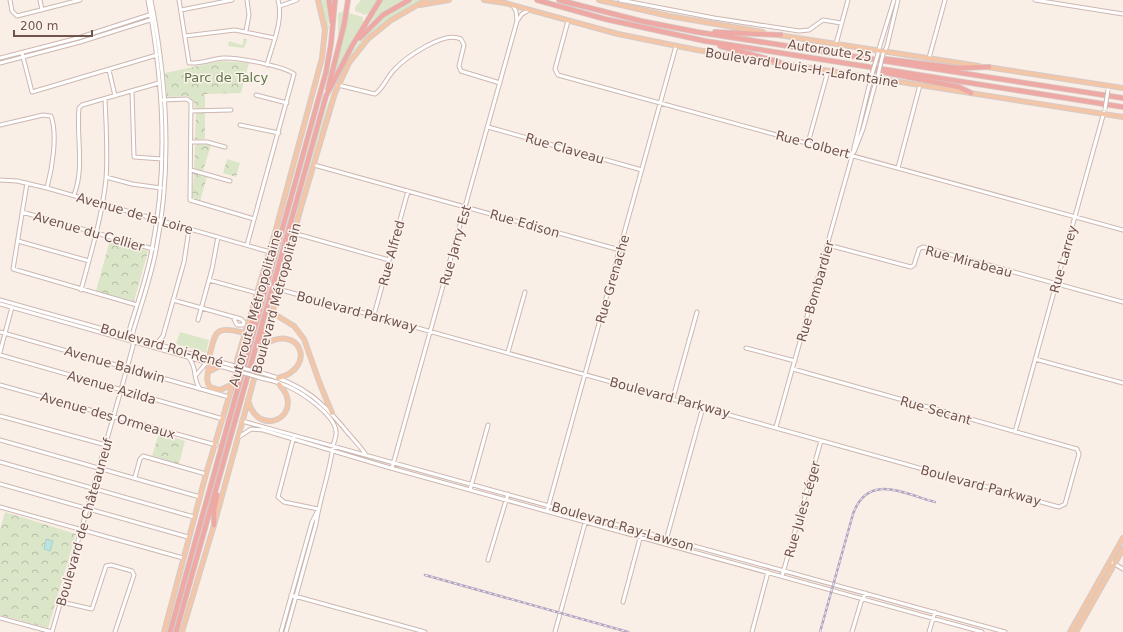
<svg xmlns="http://www.w3.org/2000/svg" width="1123" height="632" viewBox="0 0 1123 632" font-family="'DejaVu Sans',sans-serif">
<defs>
<pattern id="park-crowns" width="20" height="18" patternUnits="userSpaceOnUse"><rect width="20" height="18" fill="#dae6c7"/><path d="M2 6a3 3 0 1 1 6 0M12 15a3 3 0 1 1 6 0" fill="none" stroke="#b5bda4"/></pattern>
</defs>
<rect width="100%" height="100%" fill="#faefe7"/>
<path fill="#dae6c7" d="M320,0h7l2,29h-3z
M361,0h16l-8,13 -4,2 -10,-4v-4z
M383,0h20l-17,10 -17,14z
M413,0h10l-46,28 -16,16 -14,18 -15,32 -27,89c19,-67 35,-154 108,-183z
M340,12h5l-7,29v-27z
M348,13l15,4v5l-29,52z
M180,332l29,8 -3,13 -30,-9z"/>
<path fill="url(#park-crowns)" d="M244,39l3,1 -3,8 -16,-2 1,-5 13,4z
M221,61l28,2 -8,30 -36,1v15l-10,-1 -1,-7 -6,-5 -21,1 -2,-24z
M196,113h9v26h-10z
M197,144l14,1 -8,26 -9,-3 1,-22z
M227,159l13,4 -4,14 -13,-4z
M196,173l11,4 -7,24 -8,-3 2,-23z
M110,240l38,11 -14,50 -38,-10z
M159,433l26,8 -6,23 -27,-8z
M5,512l71,22 -28,94 -48,-13v-85z"/>
<path fill="#bde2e0" stroke="#a4d2d0" d="M46,539l7,2 -3,10 -6,-2z"/>
<g fill="none" stroke-linecap="round" stroke-linejoin="round">
<g stroke="#cdb7b1" stroke-width="5">
<path id="minor" d="M10,0l2,11 5,5 63,-16
M40,0l2,10
M179,0l10,63c11,1 23,-4 34,-5 13,-1 61,8 71,16l-47,171
M620,0l94,18 85,13 10,-1 14,-10 18,3
M1035,0l88,14
M280,6l17,-6
M181,10l51,-10
M517,21l5,-7 7,-4
M568,21l-13,48 3,6 565,155
M246,31l3,-16 -2,-15
M185,36l50,-6 39,8
M836,44l12,-44
M878,52l16,-52
M22,53l10,39 125,-37
M884,53l3,-7 11,-46
M0,58l78,-20 74,-24
M929,58l16,-58
M0,63l80,-21 73,-23
M267,65c5,-20 17,-45 11,-65
M109,70l6,26
M338,85l37,9c8,-5 12,-17 19,-24 11,-12 50,-40 67,-31l3,6 -5,21 2,5 39,12
M132,91l2,66 28,2
M256,95l31,8
M163,100l24,-1 4,3 -1,98 64,19
M191,111l40,-1
M0,125l43,-10 8,1c7,19 1,53 -4,72
M240,125l39,8
M488,127l154,43
M192,142h15l18,5
M808,143l20,-72
M854,152l9,-23 14,-52
M314,165l306,85
M898,168l22,-83
M191,170l39,11
M106,177l26,7 29,4
M0,180l17,1 30,7 223,64
M27,183l-14,86 124,36
M74,195c11,-28 2,-58 5,-87l3,-3 77,-22
M22,212l131,37
M293,233l96,27
M18,241l71,20
M828,245l83,22 3,-2 5,-16 4,-2 200,55
M209,280l48,13
M278,289l781,218 6,-3 14,-50 -2,-5 -284,-80
M81,290c10,-37 21,-73 25,-111 2,-27 0,-54 -1,-80
M0,300l231,65
M173,300l68,19 3,3 -1,3h-6l-4,-8
M0,304l230,65
M374,315l34,-124
M198,320l14,-51 6,-32
M0,332l229,65
M132,339l-3,-8c8,-27 18,-54 23,-82 16,-81 11,-169 -4,-249
M157,343l6,-7 21,-74 5,-33
M746,348l49,13
M0,352l12,-45
M508,352l17,-60
M0,355l223,64
M189,358c9,11 3,20 11,31
M1035,359l88,24
M262,373c41,11 60,28 86,60 6,7 13,14 18,22
M196,375l11,-13
M261,378c8,2 18,4 26,8 14,6 47,28 49,45 1,5 -2,10 -3,15 -3,26 -13,51 -17,78l-30,108
M0,385l216,60
M673,398l24,-86
M0,416l106,29
M242,421l763,211
M776,427l75,-267 21,-86
M1015,432l89,-320
M294,436l-16,61 6,5 34,7
M239,437l12,-8 12,1 124,37 595,165
M0,440l200,57
M0,462l194,55
M392,468l125,-447 -1,-10 -3,-5
M135,477l5,-18 3,-3 63,18
M0,484l188,53
M470,490l18,-65
M0,507l183,51
M547,511l129,-465
M665,544l38,-137
M488,560l20,-66
M1113,563l10,6
M782,576l39,-135
M291,595l134,37
M61,602l31,7 14,-43 5,-1 21,6 2,4 -19,57
M623,602l19,-71
M0,618l52,14
M52,632l69,-242 12,-44v-14c8,-27 18,-54 23,-82 16,-81 11,-169 -5,-250
M281,632l31,-110 5,-10
M555,632l32,-116
M752,632l16,-60
M852,632l9,-30 5,-9
M929,632l6,-20"/>
</g>
<g stroke="#d4cbca" stroke-width="6">
<path id="major" d="M484,0l21,3 113,31 79,16 426,67
M599,0l70,16 94,16
M420,5l29,-5
M778,35l201,31
M987,67l136,21
M273,309l3,6 18,11 10,13 16,45 12,29
M264,345c36,-23 54,23 14,33
M208,358c4,10 -5,20 2,29l10,3 13,-6
M207,362c10,-25 2,-39 37,-29
M208,372l12,-6
M248,400c9,35 46,21 39,-3 -1,-5 -5,-9 -8,-13
M164,632l42,-158 25,-84 6,-22v-8l39,-131 46,-171 3,-28 -7,-30
M182,632l32,-107 88,-321 33,-111 14,-30 19,-24 22,-18 36,-21
M1070,632l53,-94
M1076,632l47,-83"/>
</g>
<g stroke="#d4cbca" stroke-width="6">
<path id="highway" d="M329,0l3,22
M537,0l68,19 100,22 418,66
M559,0l82,21 56,11 426,66
M715,32l66,3
M360,38l23,-23 26,-15
M720,46l59,16
M886,59l71,9 32,-1
M877,71l82,16 12,6
M328,89l16,-64 4,-25
M262,351l1,-21
M237,368l28,-84
M214,525v-15l3,-15
M170,632l156,-560 5,-28 4,-44
M176,632l150,-536 26,-50 28,-46"/>
</g>
<use href="#minor" stroke="#fff" stroke-width="3"/>
<use href="#major" stroke="#f2c6a6" stroke-width="4"/>
<use href="#highway" stroke="#eea9a4" stroke-width="4.5"/>
<g stroke="#b0a6c3" stroke-width="2.5">
<path id="rail" d="M425,575l203,57
M820,632l33,-118c15,-42 51,-20 82,-12"/>
</g>
<use href="#rail" stroke="#fdf3ed" stroke-width="1" stroke-dasharray="3" stroke-linecap="butt"/>
<g stroke="#cdb7b1" stroke-width="5" stroke-linecap="butt">
<path id="minor-bridge" d="M872,74l6,-20
M878,75l5,-21
M1105,109l3,-19
M231,365l31,8
M230,369l31,9"/>
</g>
<use href="#minor-bridge" stroke="#fff" stroke-width="3"/>
</g>
<g text-anchor="middle" stroke-width="3" stroke-linejoin="round" paint-order="stroke">
<g font-size="13" fill="#71534e" stroke="#fdf3ed">
<text transform="translate(830 50) rotate(9)" y="5">Autoroute 25</text>
<text transform="translate(802 67) rotate(9)" y="5">Boulevard Louis-H.-Lafontaine</text>
<text transform="translate(813 144) rotate(15)" y="5">Rue Colbert</text>
<text transform="translate(565 148) rotate(16)" y="5">Rue Claveau</text>
<text transform="translate(135 213) rotate(16)" y="5">Avenue de la Loire</text>
<text transform="translate(525 223) rotate(16)" y="5">Rue Edison</text>
<text transform="translate(89 231) rotate(16)" y="5">Avenue du Cellier</text>
<text transform="translate(455 245) rotate(-74)" y="5">Rue Jarry Est</text>
<text transform="translate(391 253) rotate(-75)" y="5">Rue Alfred</text>
<text transform="translate(1063 259) rotate(-74)" y="5">Rue Larrey</text>
<text transform="translate(969 261) rotate(15)" y="5">Rue Mirabeau</text>
<text transform="translate(612 279) rotate(-74)" y="5">Rue Grenache</text>
<text transform="translate(815 291) rotate(-74)" y="5">Rue Bombardier</text>
<text transform="translate(276 298) rotate(-75)" y="5">Boulevard Métropolitain</text>
<text transform="translate(255 308) rotate(-74)" y="5">Autoroute Métropolitaine</text>
<text transform="translate(357 311) rotate(15)" y="5">Boulevard Parkway</text>
<text transform="translate(162 345) rotate(16)" y="5">Boulevard Roi-René</text>
<text transform="translate(115 364) rotate(16)" y="5">Avenue Baldwin</text>
<text transform="translate(112 387) rotate(16)" y="5">Avenue Azilda</text>
<text transform="translate(670 397) rotate(15)" y="5">Boulevard Parkway</text>
<text transform="translate(936 410) rotate(16)" y="5">Rue Secant</text>
<text transform="translate(108 415) rotate(16)" y="5">Avenue des Ormeaux</text>
<text transform="translate(981 485) rotate(15)" y="5">Boulevard Parkway</text>
<text transform="translate(802 509) rotate(-74)" y="5">Rue Jules Léger</text>
<text transform="translate(84 522) rotate(-74)" y="5">Boulevard de Châteauneuf</text>
<text transform="translate(623 526) rotate(16)" y="5">Boulevard Ray-Lawson</text>
</g>
<g font-size="13" fill="#5e7647" stroke="#fdf3ed">
<text x="226" y="82">Parc de Talcy</text>
</g>
</g>
<path d="M14 30v6h78v-6" fill="none" stroke="#71534e" stroke-width="2"/>
<text x="20" y="30" font-size="12" fill="#71534e" stroke="#fdf3ed" stroke-width="3" paint-order="stroke">200 m</text>
</svg>
